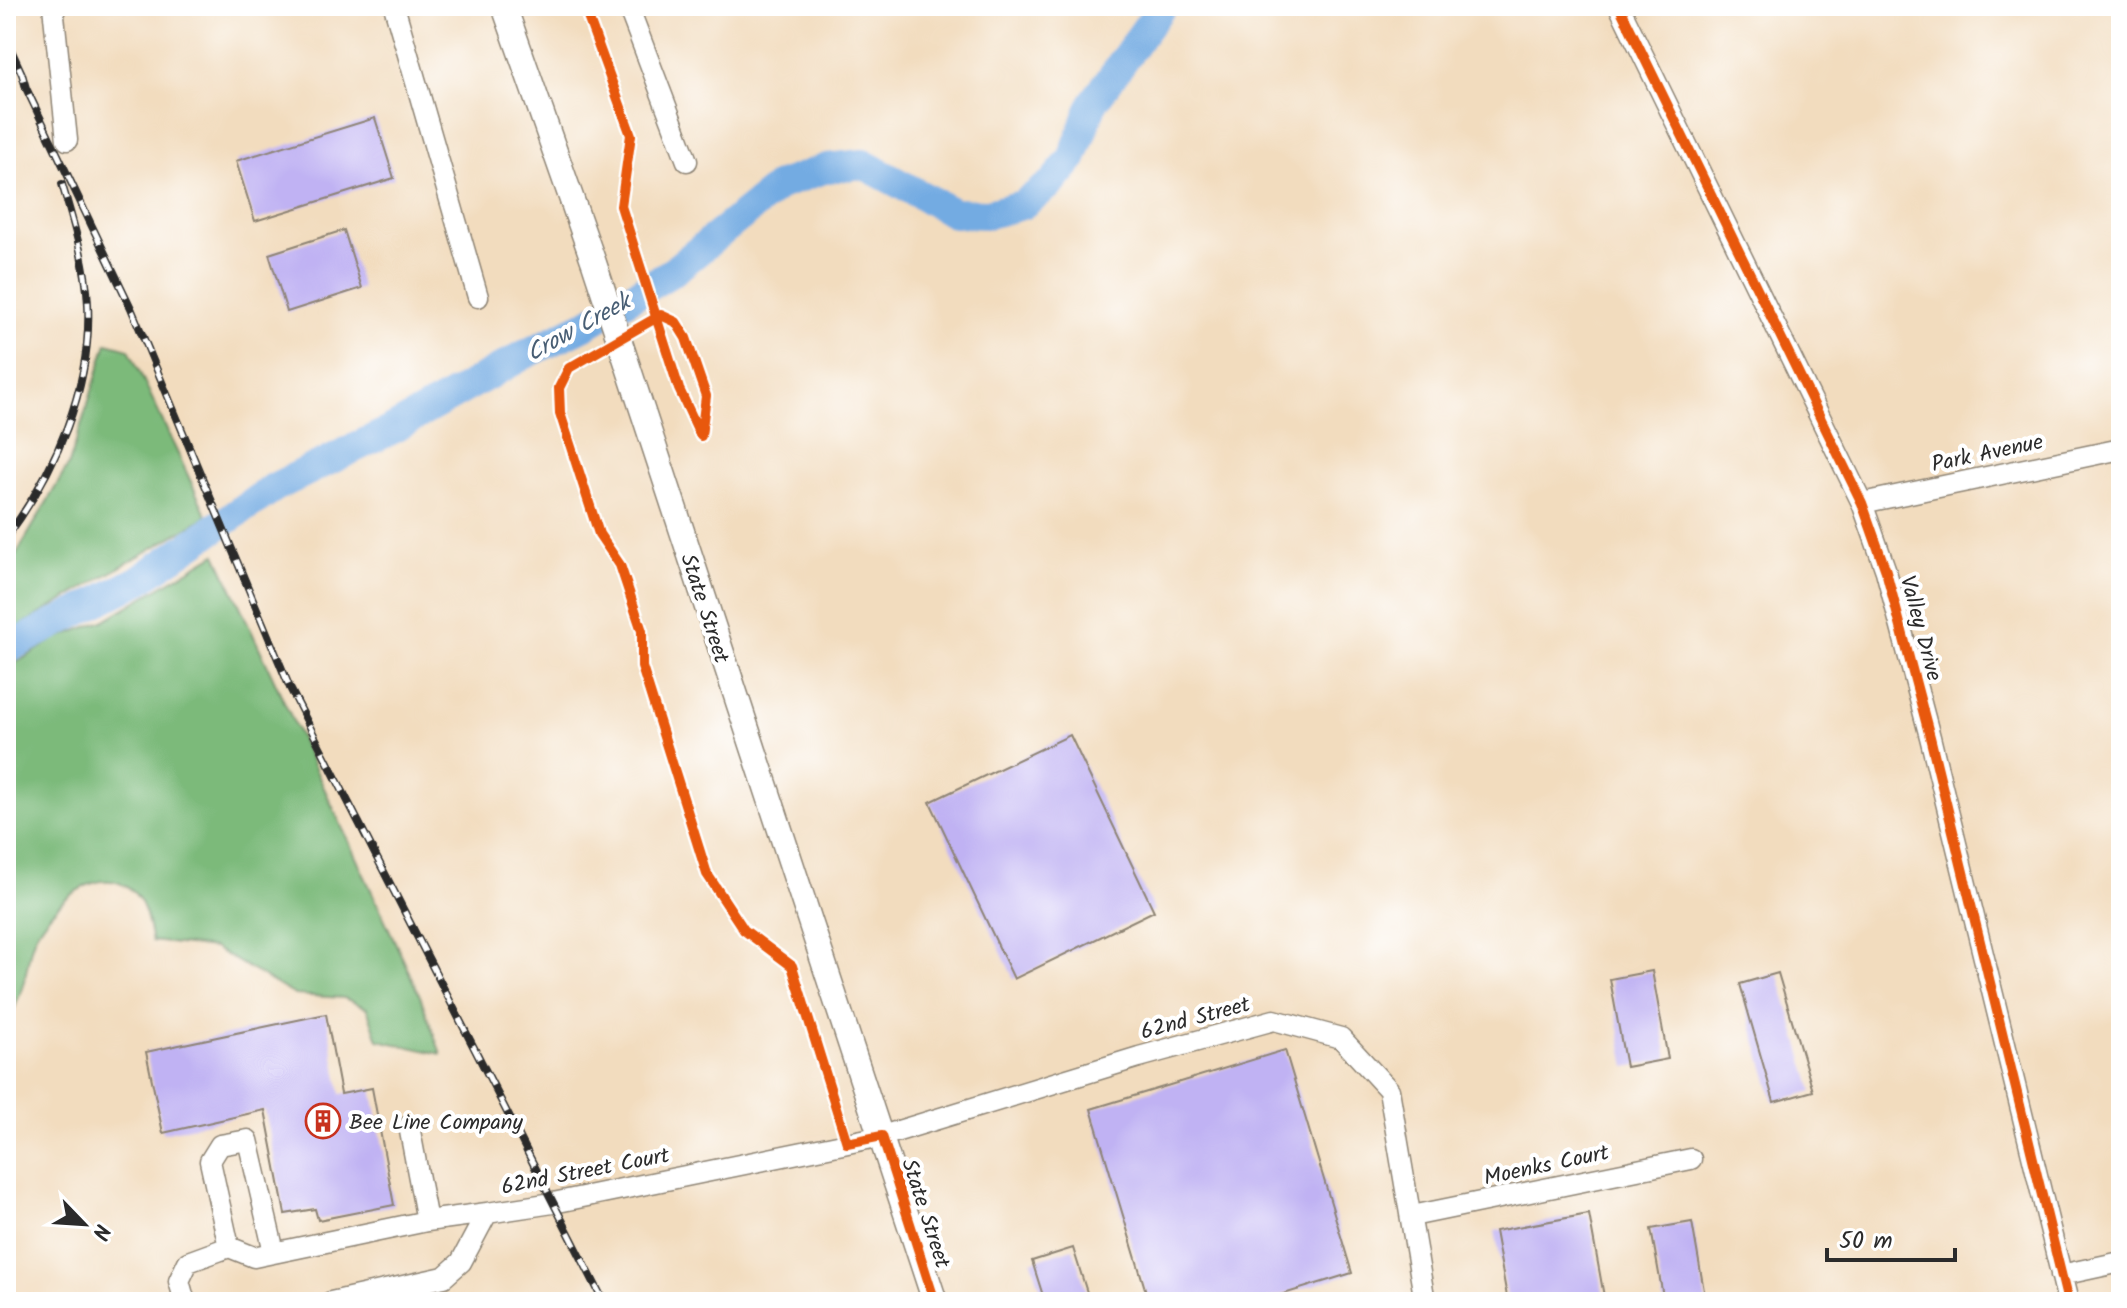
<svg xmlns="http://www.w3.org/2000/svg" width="2127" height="1308" viewBox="0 0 2127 1308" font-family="Kalam,sans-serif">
<rect width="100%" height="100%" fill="#fff"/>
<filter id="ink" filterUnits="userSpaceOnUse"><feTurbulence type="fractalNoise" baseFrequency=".0125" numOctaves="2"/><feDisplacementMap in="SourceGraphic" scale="16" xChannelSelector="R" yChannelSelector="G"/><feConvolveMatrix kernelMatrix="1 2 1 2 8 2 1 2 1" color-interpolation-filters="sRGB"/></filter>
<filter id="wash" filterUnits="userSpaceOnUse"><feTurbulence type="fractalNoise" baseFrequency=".006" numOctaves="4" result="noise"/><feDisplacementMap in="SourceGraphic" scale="32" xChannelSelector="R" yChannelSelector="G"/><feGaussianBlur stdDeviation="1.8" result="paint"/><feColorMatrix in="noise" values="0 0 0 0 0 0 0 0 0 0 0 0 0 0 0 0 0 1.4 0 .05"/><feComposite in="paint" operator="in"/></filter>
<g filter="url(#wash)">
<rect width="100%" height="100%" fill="#f2dcbe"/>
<path fill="#7cba7a" stroke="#547252" stroke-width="2" d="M107,343l22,6 78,167 -201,118v-70l10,-9 53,-91z
M216,554l204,442 21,58 -63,-14 -11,-32 -23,-10 -49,-3 -81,-47 -62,-7c-4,-17 -6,-39 -21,-51 -33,-28 -79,15 -95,44 -8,16 -8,37 -14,54 -4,14 -11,27 -16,41v-360l51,-31 46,-17z"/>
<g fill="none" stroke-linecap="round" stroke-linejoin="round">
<path stroke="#73abe2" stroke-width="30" d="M6,649l133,-69 136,-93 116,-57 133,-75 63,-31 85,-52 108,-87 47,-17 36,-4 91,49 34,1 34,-9 30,-22 20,-24 21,-56 69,-97"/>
</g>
<g id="blocks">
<path fill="#c0b2f3" d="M375,118l19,60 -139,43 -19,-60z
M344,230l18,58 -75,24 -18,-58z
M1070,735l84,176 -140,68 -84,-177z
M1652,971l16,88 -42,8 -16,-88z
M1778,973l35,118 -39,11 -34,-118z
M326,1014l15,80 31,-6 22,117 -76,15 -3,-11 -30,5 -20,-104 -102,23 -17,-81z
M1285,1050l67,223 -94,29h-109l-58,-193z
M1589,1214l16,88h-97l-13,-71z
M1692,1222l14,80h-42l-13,-73z
M1073,1248l17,54h-45l-13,-41z"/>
</g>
</g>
<g filter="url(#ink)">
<use href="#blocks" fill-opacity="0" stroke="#8e8474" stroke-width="2"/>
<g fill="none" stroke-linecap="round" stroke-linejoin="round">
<g stroke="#8e8474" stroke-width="23">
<path id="minor" d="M53,6l14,134
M394,6l84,291
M628,6l59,155
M1619,6l243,497 24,68 44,166 138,565
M1862,503l259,-54
M409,1126l18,95
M1412,1216l279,-57
M274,1252l-26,-112 -28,5 -10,16 19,86 25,10 173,-36 60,-8
M2061,1275l60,-13
M185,1302l-6,-21 9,-19 41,-15
M331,1302l113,-25 17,-15 26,-49 66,-10 329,-67 257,-79 135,-37 67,18 48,52 36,212"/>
</g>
<g stroke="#8e8474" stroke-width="27">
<path id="major" d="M504,6l90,257 341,1039"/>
</g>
<use href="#minor" stroke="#fff" stroke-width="20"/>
<use href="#major" stroke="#fff" stroke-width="24"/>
<g stroke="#2b2b2b" stroke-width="8">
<path id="rail" d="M6,39l16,35 4,14 105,220 159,380 314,614
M6,538c49,-66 86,-150 82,-234 -2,-41 -15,-82 -26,-120"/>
</g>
<use href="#rail" stroke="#fff" stroke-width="5" stroke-dasharray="15" stroke-linecap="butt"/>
<g stroke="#fff" stroke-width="15">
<path id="cycleway" d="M584,6l47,129 -10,71 58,183 22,47 5,-40 -20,-58 -10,-16 -15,-7 -92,53 -10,20 1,25 39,121 21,31 22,66v36l65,207 37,56 48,36 55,177 35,-7 53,166
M1619,6l243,497 24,68 44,166 138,565"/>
</g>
<use href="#cycleway" stroke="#e8590c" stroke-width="10"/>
</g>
</g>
<defs>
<g id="building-ring" transform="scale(1.8)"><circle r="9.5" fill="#fff" stroke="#c8321e" stroke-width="1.5"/><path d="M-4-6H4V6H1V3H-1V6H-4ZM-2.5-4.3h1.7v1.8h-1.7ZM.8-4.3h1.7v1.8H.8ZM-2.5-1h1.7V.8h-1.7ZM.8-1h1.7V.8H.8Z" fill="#c8321e"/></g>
</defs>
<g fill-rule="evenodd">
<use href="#building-ring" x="323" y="1121"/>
</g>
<g text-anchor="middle" stroke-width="8" stroke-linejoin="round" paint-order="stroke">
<g font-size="22" fill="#2b2b2b" stroke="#fff">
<text transform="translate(1987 452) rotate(-12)" y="8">Park Avenue</text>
<text transform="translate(706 608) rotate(72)" y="8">State Street</text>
<text transform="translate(1922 628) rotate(75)" y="8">Valley Drive</text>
<text transform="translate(1195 1017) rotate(-15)" y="8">62nd Street</text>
<text transform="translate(1546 1164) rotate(-12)" y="8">Moenks Court</text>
<text transform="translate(585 1170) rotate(-11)" y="8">62nd Street Court</text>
<text transform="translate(927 1213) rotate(72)" y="8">State Street</text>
</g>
<g font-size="22" fill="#2b2b2b" stroke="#fff" text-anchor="start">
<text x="349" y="1129">Bee Line Company</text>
</g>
<g font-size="24" font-style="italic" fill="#485e74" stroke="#fff">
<text transform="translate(578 327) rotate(-29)" y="8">Crow Creek</text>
</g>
</g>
<rect width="2127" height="1308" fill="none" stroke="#fff" stroke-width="32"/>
<g transform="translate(84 1224) rotate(115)" stroke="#ffffff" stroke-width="6" paint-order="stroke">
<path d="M0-6L14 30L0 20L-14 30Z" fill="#2b2b2b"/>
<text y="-12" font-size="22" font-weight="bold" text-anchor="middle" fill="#2b2b2b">N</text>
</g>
<path d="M1827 1248v12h128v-12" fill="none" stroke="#2b2b2b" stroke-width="4"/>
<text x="1839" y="1248" font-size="24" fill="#2b2b2b" stroke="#ffffff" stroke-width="6" paint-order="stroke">50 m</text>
</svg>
